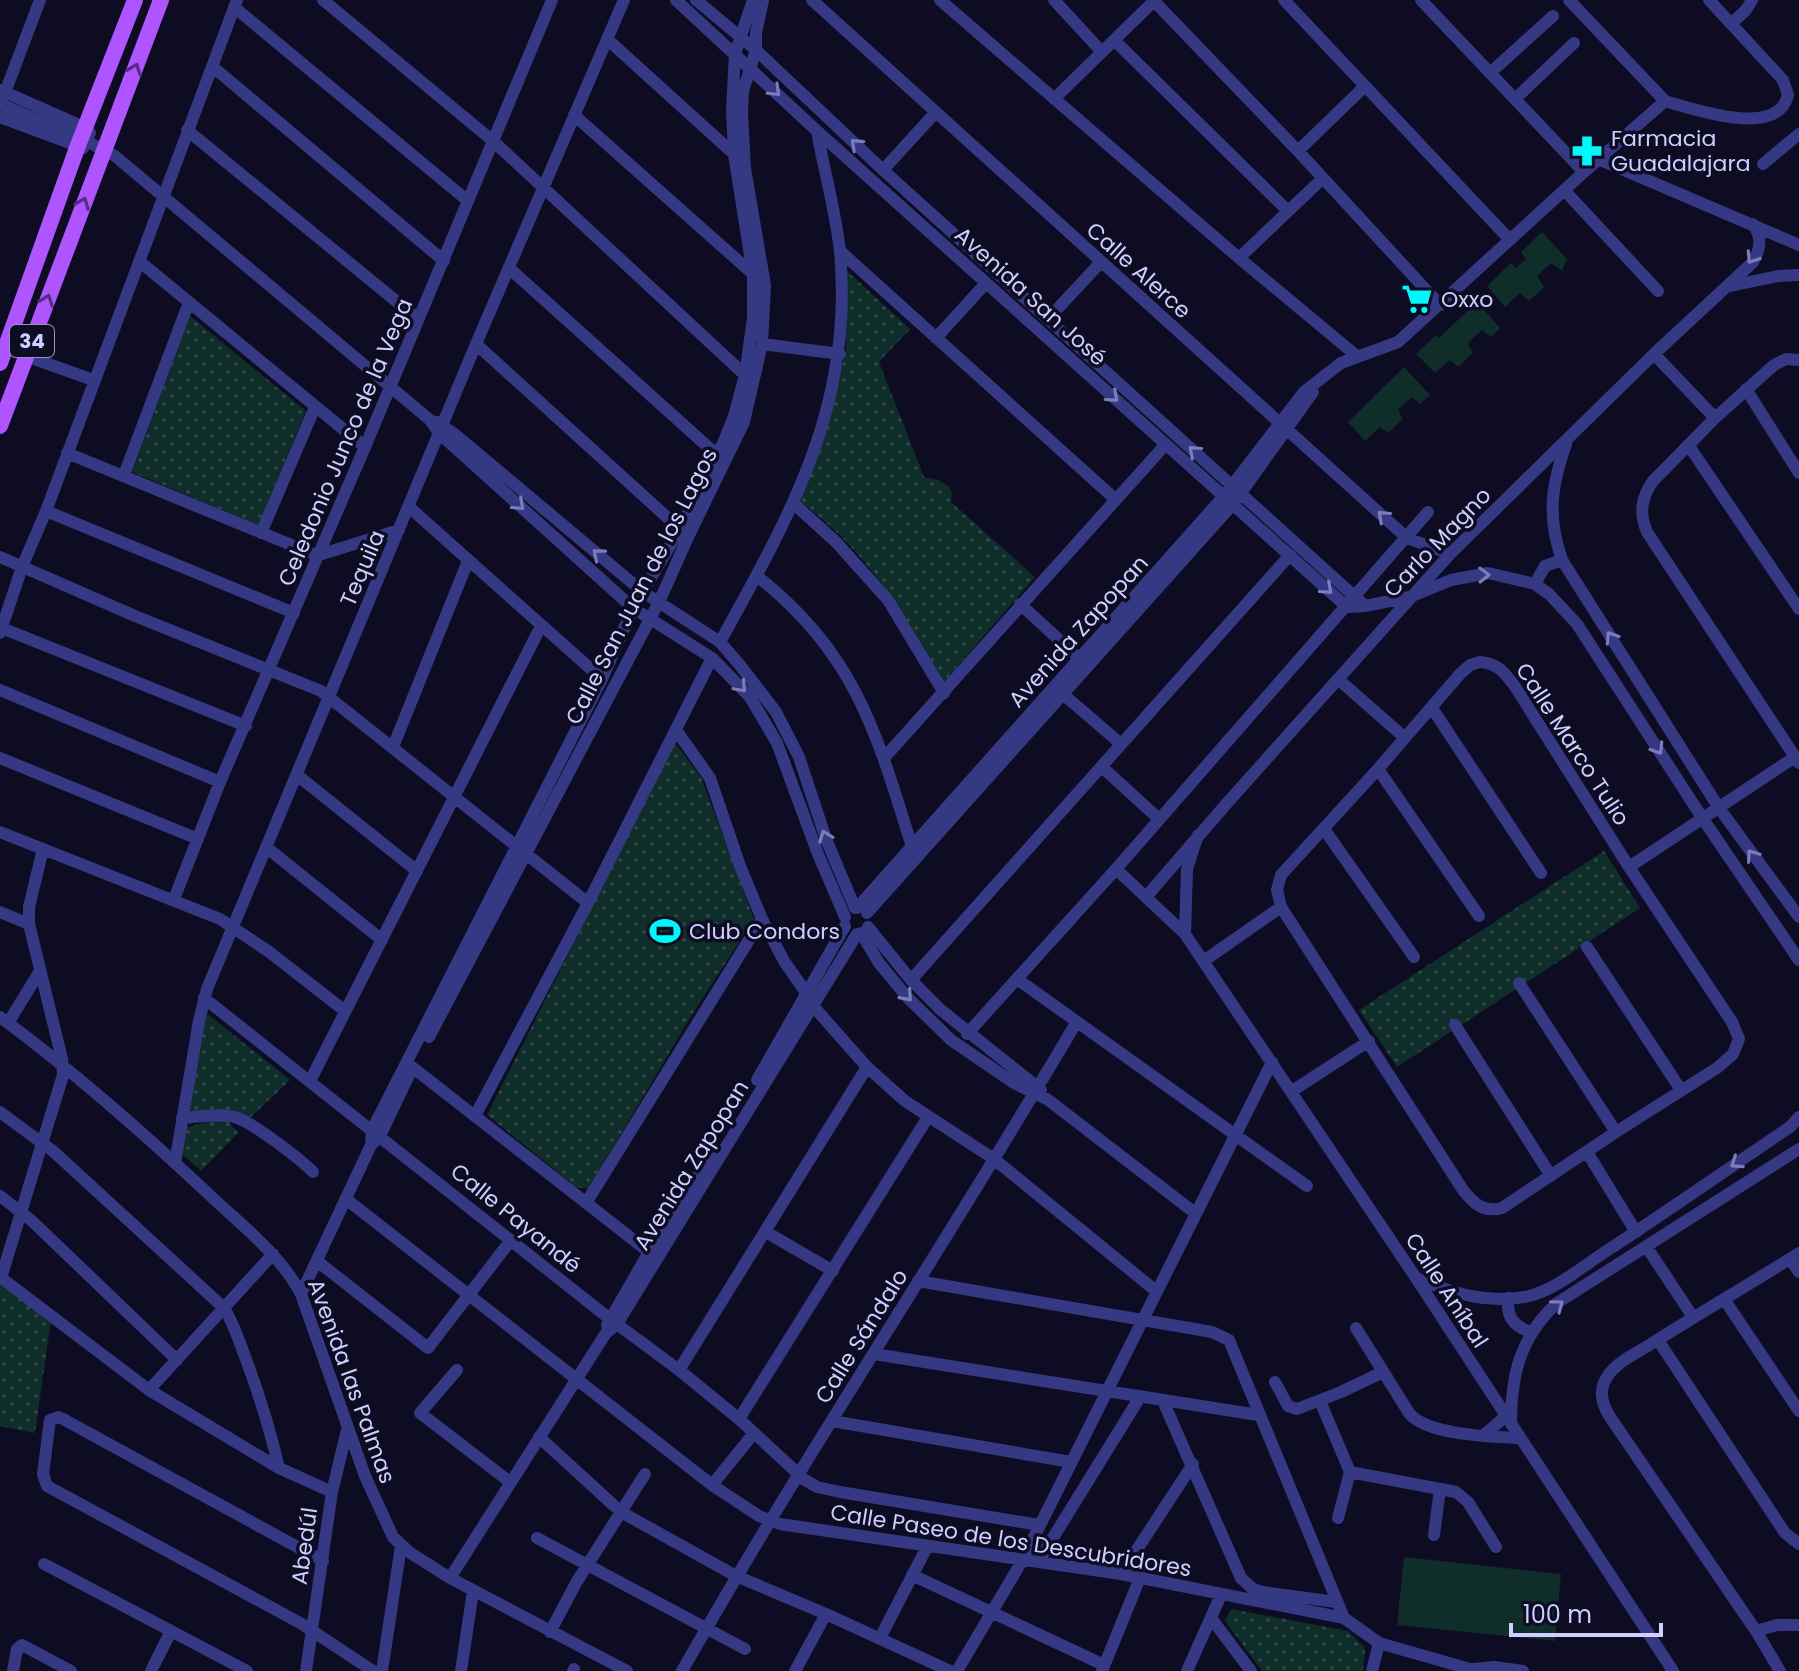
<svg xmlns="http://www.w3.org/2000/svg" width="1799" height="1671" viewBox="0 0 1799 1671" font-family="Poppins,sans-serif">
<defs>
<pattern id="park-dots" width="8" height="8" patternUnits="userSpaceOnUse" patternTransform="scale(2)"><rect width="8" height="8" fill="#0f2d29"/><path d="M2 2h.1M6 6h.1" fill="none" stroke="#314a49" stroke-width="1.8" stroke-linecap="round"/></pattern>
</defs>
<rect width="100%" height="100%" fill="#0e0c23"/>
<path fill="#0f2d29" d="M1542,232l25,27 -5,12 -11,-8 -14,13 7,11 -15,14 -9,-8 -15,14 -18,-21 24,-23 5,5 10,-9 -5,-7z
M1477,302l23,26 -9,9 -9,-7 -14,13 5,10 -15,14 -8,-7 -15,13 -19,-19 20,-19 3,3z
M1404,367l26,28 -10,9 -8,-7 -14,13 5,9 -15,14 -8,-6 -15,14 -17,-19z
M1404,1557l157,17 -6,67 -158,-16z"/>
<path fill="url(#park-dots)" d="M847,271l63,58 -31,33 45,115 14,3 10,6 4,6 -1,10 84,75 -91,105c-39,-68 -80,-135 -146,-182l24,-57 24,-93z
M190,316l116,95 -48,114 -126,-53z
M675,743l26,34 53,142 -61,94 -105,176 -12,-2 -89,-72z
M1604,851l36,57 -243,159 -38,-57z
M203,1014l6,1 81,65 -40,38c-17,-12 -33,-7 -54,-3l-6,-6z
M227,1120l11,13 -37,38 -19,-17 3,-26 21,-6z
M0,1285l51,35 -16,113 -35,-7z
M1231,1609l117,22 17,17 -2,23h-101l-37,-50z"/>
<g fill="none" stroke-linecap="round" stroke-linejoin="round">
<path stroke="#353984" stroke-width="12" d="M323,0l170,141 252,234
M676,0l141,131 530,476 18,-1 45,-9 41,-17 37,-7 47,11 14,10 28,30 126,195 96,141
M696,0l60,50 127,120 482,436
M812,0l595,538 43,16
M940,0l299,258 119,99
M1054,0l47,51
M1153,0l145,151 142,154
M1284,0l226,240
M1421,0l163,172
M1569,0l96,101
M234,7l234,194
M1732,23l14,-13 6,-10
M607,39l127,115
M1114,40l174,171
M213,67l231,194
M1490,73l63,-57
M0,90l86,38 4,5
M3,98l37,-98
M1054,99l100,-98
M1515,99l59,-56
M0,104l81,34 34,18 315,264 10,14 193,174 79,50 38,39 27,46 41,111 27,63
M574,115l179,159
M0,117l83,31
M187,130l231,189
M1298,151l66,-64
M1598,159l201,86
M1763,164l36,-30
M883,170l52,-57
M1564,190l94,101
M840,251l275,248
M1239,258l84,-80
M139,261l226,186
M509,268l208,187
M1730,286l48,-10 21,-1
M1048,319l53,-57
M936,338l50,-55
M476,344l204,185
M762,344l78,10
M1654,354l61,64
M26,356l67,24
M1799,360l-13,-1 -12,6 -59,53 -62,63c-12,17 -14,32 -6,51l152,231
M1746,389l53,84
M437,422l20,14 186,156 77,50 19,22 37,48 23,45 27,82 29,69
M1566,444c-15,43 -19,72 -4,116l157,248 80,109
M1689,446l110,163
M67,453l244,100 8,2 80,-25
M124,475l65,-173
M793,503l43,39 52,58 56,93
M409,507l193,172
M46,511l248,102
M261,533l54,-126
M0,557l135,59 186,75 267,212
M757,576c99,79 119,155 155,271
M1535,584l10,-18 17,-6
M1020,604l60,55
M2,628l244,98
M0,633l22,-66 24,-56 191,-511
M720,642c71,-128 134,-238 120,-390 -4,-40 -16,-81 -23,-121
M1480,662c18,1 26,12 36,26l113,179 103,155 7,17 -6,15 -16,14 -101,64 -114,76c-18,5 -28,-4 -39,-18l-182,-283 -4,-17 4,-15 97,-106 82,-95 10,-9z
M1338,679l66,58
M0,690l220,92
M1064,695l57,49
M1432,708l109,165
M676,730l34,48 30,88 22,53 22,42 23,33
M393,747l75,-186
M0,758l198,81
M884,758l282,-314
M1102,767l57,52
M1378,769l101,147
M297,775l120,96
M1324,829l90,128
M0,832l220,87 48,32 77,60
M1198,835l-11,34 -2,65 231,344 257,393
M266,847l116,93
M1629,867l166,-110
M1116,869l69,65
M1146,897l82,-95 222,-248 204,-200 99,-92c8,-14 9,-24 0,-38
M174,899l46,-117 145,-335 187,-447
M857,908l367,-412 80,-104 37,-29 57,-21 186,-170 81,-71c28,8 113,38 123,-6l-5,-15 -74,-80
M0,912l29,12
M867,913l366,-409 80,-112
M868,927l43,53 30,30 100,80
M861,933l18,30 29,35 43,42 63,43 33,16 148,114
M1587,947l94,143
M1205,960l76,-53
M1017,979l290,207
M911,980l379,-425
M1519,983l97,149
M204,998l406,321 69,51 60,49 66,61 12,7 23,5 199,33
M813,1006l54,61 38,34 89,58 162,132
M0,1017c76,56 146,118 215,183 31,29 66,56 86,94l64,182 28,61 16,15 41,26 177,93
M8,1023l32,-52
M1455,1025l96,151
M967,1034l149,-165 312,-357
M429,1037l230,-435 30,-67 55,-113 18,-78 3,-59 -20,-117 -3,-55 1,-22 13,-41v-17l7,-33
M412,1067l237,185
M757,1080l88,-154
M310,1081l231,-455
M1292,1091l77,-50
M0,1112l53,39 171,157c9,14 14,30 20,46 14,37 26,75 35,114
M475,1116l113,-213 124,-245
M182,1118c16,-1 36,-5 52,-1 16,3 66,42 79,55
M371,1145l9,-9 29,-61
M1587,1152l49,80
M175,1163l24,-142 8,-32 269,-645 148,-344
M0,1196l32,25 145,139
M346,1199l366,286 47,31 21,8 341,50 223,44 35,25 98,28
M586,1203l176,-284
M766,1232l67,39
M1646,1246l47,71
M1790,1259l9,13
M317,1261l111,87 83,-108
M0,1277l149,113 130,78 53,24
M1,1278l62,-203 -1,-16 -33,-135v-17l14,-58
M1416,1278c37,15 72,27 113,18 28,-7 54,-30 79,-46 61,-40 121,-82 182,-123l9,-10
M918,1281l294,51 17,8 115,278
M301,1294l70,-149 1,-15 230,-451 31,-71 47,-79 44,-88 10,-25 11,-41 8,-57v-44l-19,-120 -2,-44 3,-56 18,-54
M1509,1298c-4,18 5,29 22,34
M1724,1299l75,112
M607,1325l42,-73 63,-99
M1356,1328l53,85c17,22 83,24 110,25
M1658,1340l127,193 14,11
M874,1354l384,61
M457,1370l-37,43 90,69
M679,1370l188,-303
M1275,1382l13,24 9,3 44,-17 42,-20
M149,1390l124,-136
M1163,1401l78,177 12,11 10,3 73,10
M1320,1401l30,71 -12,46
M739,1419l189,-302
M832,1421l239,41
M1511,1424c0,-49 9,-87 46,-121l242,-154
M1484,1435l22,-19
M539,1437l82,75 115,64 90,38 124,57
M1350,1472l106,20 12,10 28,45
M712,1485l42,-52
M1434,1535l6,-46
M537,1538l208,111
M323,1561l-260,-142 -5,-2 -8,3 -7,54 4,12 255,138 71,47
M1038,1562l102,-165
M44,1564l203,107
M1121,1574l72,-110
M912,1575l192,90
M450,1578l156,-245 11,-9 240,-390
M1211,1618l40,53
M1756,1631l21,-6h22
M550,1632l26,-49 69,-109
M880,1638l47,-91
M1474,1669l20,-2 29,4
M13,1671l4,-22 5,-4 49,26
M151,1671l20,-40
M306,1671l26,-179 15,-62
M382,1671l19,-125
M461,1671l12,-80
M573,1671l1,-2
M682,1671c125,-220 266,-430 394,-648
M795,1671l31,-57
M957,1671l65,-110 250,-499
M1102,1671l38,-93
M1187,1671l34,-76
M1372,1671l7,-28
M1780,1671l-24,-40 -146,-214c-8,-13 -12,-26 -3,-40 9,-15 30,-24 44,-33 49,-31 99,-60 148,-91"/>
<path stroke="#af55ff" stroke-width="16" d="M0,363l77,-215 58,-148
M0,426l161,-426"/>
</g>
<defs><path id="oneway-chevron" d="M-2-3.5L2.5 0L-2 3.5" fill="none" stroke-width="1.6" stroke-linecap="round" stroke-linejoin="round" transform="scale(2)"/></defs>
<g stroke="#562d86">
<use href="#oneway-chevron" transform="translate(135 69) rotate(-70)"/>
<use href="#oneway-chevron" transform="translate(83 203) rotate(-69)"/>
<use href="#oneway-chevron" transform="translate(47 300) rotate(-70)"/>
</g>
<g stroke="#7a7cbb">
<use href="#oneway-chevron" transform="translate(775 91) rotate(44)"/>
<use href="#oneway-chevron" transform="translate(856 144) rotate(-137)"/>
<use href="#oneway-chevron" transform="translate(1752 258) rotate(123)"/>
<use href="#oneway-chevron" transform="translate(1113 397) rotate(42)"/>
<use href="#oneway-chevron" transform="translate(1194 451) rotate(-138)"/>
<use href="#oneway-chevron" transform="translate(519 505) rotate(42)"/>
<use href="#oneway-chevron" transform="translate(1383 516) rotate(-138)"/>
<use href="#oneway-chevron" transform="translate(598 554) rotate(-140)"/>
<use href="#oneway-chevron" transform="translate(1484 575) rotate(-1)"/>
<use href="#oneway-chevron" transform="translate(1327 589) rotate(42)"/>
<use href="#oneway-chevron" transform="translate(1611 637) rotate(-123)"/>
<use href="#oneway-chevron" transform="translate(741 687) rotate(48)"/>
<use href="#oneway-chevron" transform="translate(1658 749) rotate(57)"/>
<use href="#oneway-chevron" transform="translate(825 836) rotate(-110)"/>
<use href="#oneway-chevron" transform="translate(1752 855) rotate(-125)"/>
<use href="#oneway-chevron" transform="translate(907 996) rotate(49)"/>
<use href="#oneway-chevron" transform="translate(1736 1163) rotate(146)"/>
<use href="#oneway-chevron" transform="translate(1558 1305) rotate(-37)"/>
</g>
<defs>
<g id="pharmacy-bare" transform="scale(2.4)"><path d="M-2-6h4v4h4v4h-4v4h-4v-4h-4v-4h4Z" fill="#00f8f9" stroke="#0e0c23" stroke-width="2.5" paint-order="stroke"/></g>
<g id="supermarket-bare" transform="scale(2.4)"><path d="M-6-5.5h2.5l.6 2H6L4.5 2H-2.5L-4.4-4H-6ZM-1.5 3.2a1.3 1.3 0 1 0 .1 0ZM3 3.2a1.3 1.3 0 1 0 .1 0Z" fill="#00f8f9" stroke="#0e0c23" stroke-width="2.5" paint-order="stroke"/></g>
<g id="stadium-bare" transform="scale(2.4)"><path d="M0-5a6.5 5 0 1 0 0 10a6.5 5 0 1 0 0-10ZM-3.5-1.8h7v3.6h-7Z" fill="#00f8f9" stroke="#0e0c23" stroke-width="2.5" paint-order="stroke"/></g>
</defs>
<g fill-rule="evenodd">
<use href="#pharmacy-bare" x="1587" y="151"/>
<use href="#supermarket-bare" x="1417" y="299"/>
<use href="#stadium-bare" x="665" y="931"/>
</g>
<g text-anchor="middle" stroke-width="7" stroke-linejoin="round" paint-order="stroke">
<rect fill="#0e0c23" stroke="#9594bd" stroke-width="2" x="10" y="325" width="44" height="32" rx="6"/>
<g font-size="20" font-weight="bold" fill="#cfceff">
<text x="32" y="348">34</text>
</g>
<g font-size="22" fill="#cfceff" stroke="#0e0c23" text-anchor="start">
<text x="1611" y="146">Farmacia<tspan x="1611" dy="25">Guadalajara</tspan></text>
<text x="1441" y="307">Oxxo</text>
<text x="689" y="939">Club Condors</text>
</g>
<g font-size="22" fill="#cfceff" stroke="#0e0c23">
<text transform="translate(1139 270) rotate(42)" y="8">Calle Alerce</text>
<text transform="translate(1031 296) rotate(42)" y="8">Avenida San José</text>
<text transform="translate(345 442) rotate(-67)" y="8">Celedonio Junco de la Vega</text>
<text transform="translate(1437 542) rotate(-46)" y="8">Carlo Magno</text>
<text transform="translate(362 568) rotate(-67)" y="8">Tequila</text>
<text transform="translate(641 586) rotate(-63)" y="8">Calle San Juan de los Lagos</text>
<text transform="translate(1078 631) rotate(-48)" y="8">Avenida Zapopan</text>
<text transform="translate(1573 744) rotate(57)" y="8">Calle Marco Tulio</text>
<text transform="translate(691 1165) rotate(-58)" y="8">Avenida Zapopan</text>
<text transform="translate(516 1218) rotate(39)" y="8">Calle Payandé</text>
<text transform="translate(1447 1290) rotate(57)" y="8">Calle Aníbal</text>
<text transform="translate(861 1336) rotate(-58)" y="8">Calle Sándalo</text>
<text transform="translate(352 1381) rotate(70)" y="8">Avenida las Palmas</text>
<text transform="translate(1011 1540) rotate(9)" y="8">Calle Paseo de los Descubridores</text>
<text transform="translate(304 1546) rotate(-82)" y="8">Abedúl</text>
</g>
</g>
<path d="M1511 1623v12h150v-12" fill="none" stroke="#cfceff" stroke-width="4"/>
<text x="1523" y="1623" font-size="24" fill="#cfceff" stroke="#0e0c23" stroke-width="6" paint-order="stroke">100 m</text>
</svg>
